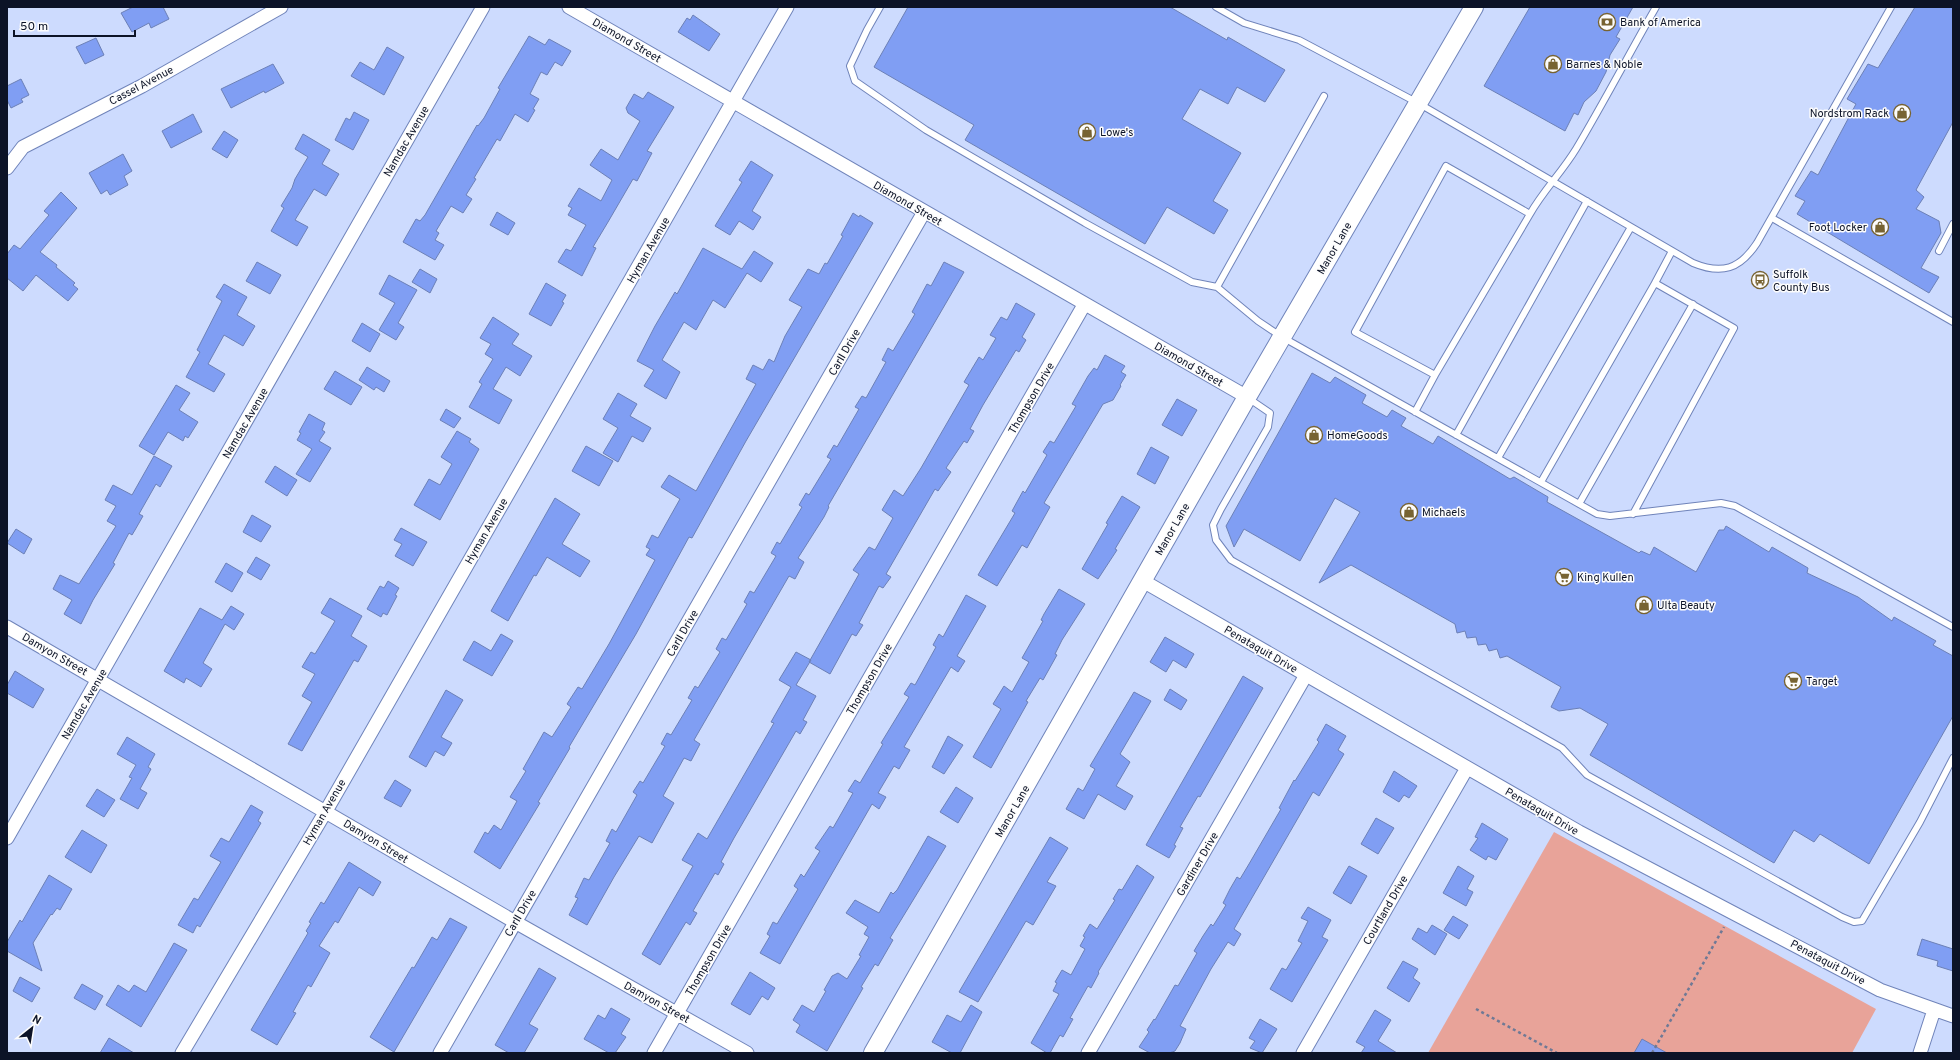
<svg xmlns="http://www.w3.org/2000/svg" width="1960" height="1060" viewBox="0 0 1960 1060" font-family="Overpass,sans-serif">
<rect width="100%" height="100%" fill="#cddbfe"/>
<path fill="#e8a399" d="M1554,832l322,177 -24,44h-424z"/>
<path fill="#809ef3" stroke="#6c80b6" d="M133,7h30l6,12 -18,9 -2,-5 -17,9 -11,-19z
M908,7h262l57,33 1,-3 57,33 -20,32 -28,-15 -9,17 -28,-15 -18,30 59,34 -28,48 15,9 -14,24 -47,-27 -22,37 -180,-104 9,-15 -100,-58z
M1530,7h103l-17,30 4,2 -10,16 -4,17 -10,19 -12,11 -6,13 -4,-2 -9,18 -81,-45z
M1915,7h38v115l-37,68 8,7 -8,12 23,12 2,12 -20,35 18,9 -10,16 -132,-79 8,-13 -10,-5 16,-25 7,4 38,-71 -9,-5 21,-35 10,4z
M693,15l27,19 -11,17 -31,-19 9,-14 3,2z
M529,36l16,9 4,-6 22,12 -9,15 -7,-4 -8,13 -6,-3 -11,22 9,5 -6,10 2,1 -7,12 -13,-8 -15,27 -3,-2 -23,39 2,1 -10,16 6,4 -9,14 -12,-7 -15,25 3,2 -4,7 9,5 -9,15 -32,-18 13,-23 4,2 5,-6 52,-90 1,1 6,-8 16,-29 -2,-1z
M96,38l8,17 -19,9 -9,-17z
M387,47l17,10 -20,38 -33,-19 9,-14 14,8z
M273,64l11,19 -19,10 -1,-2 -33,17 -10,-19z
M21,79l8,16 -8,4 2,3 -12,6 -4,-8v-14z
M648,92l26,15 -27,44 5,2 -15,28 -4,-2 -25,43 -15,25 3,1 -14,28 -24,-14 8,-13 5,2 15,-26 -18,-10 4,-7 -4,-2 11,-18 22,13 11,-21 -22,-15 11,-16 17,11 22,-39 -12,-8 -2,-5 8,-14 9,5z
M354,112l15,8 -16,30 -18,-10 11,-22 4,2z
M193,114l9,18 -31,16 -9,-17z
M224,131l14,9 -11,18 -15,-9z
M303,134l27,16 -8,14 17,10 -13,22 -12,-7 -19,31 13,7 -11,19 -26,-15 13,-23 -3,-2 11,-18 3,-9 13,-22 -13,-8z
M123,154l9,17 -8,5 4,9 -18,10 -3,-5 -6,4 -12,-21z
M751,161l22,14 -21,36 9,6 -8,13 -14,-9 -9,14 -15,-9 27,-44 -3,-2z
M61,192l16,16 -37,44 17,13 -1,2 19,16 -2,2 5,4 -10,12 -32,-26 -13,16 -16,-13v-24l7,-9 6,4 29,-34 -5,-4z
M497,212l18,11 -7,12 -18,-10z
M853,213l6,4 1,-2 13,8 -127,218 -54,97 -3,-1 -53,97 -67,113 1,1 -32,54 2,1 -40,66 -26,-17 11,-20 3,2 6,-9 7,5 16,-29 -7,-4 16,-26 -3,-2 21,-37 8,5 19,-30 -4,-3 11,-17 4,2 27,-45 46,-84 -9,-5 4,-6 -4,-2 6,-12 6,3 22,-39 -19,-12 8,-12 27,16 60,-107 -10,-5 7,-14 10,5 6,-11 5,3 11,-26 17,-29 -13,-7 19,-31 11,5 6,-11 2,1 16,-28 -2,-1z
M703,248l39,21 12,-18 19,12 -12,19 -14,-9 -22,35 -12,-8 -17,30 -12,-8 -22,38 18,12 -14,27 -22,-13 10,-16 -17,-9 18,-35 20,-34 2,2z
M257,262l24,13 -11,19 -24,-13z
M944,262l20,10 -136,234 1,1 -5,10 -26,41 6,4 -9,17 -6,-3 -95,164 6,4 -9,17 -7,-3 -21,38 11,7 -22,40 -13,-7 -25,41 -27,48 -18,-10 9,-17 -3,-1 9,-19 5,2 21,-37 -4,-2 6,-12 4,3 21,-37 -4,-3 7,-11 3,2 22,-37 -4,-2 6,-11 4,2 21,-35 -4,-2 7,-12 3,2 22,-36 -4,-3 6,-11 4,2 21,-36 -3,-2 6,-11 4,2 22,-37 -5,-3 6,-11 3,2 22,-37 -3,-2 7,-12 3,2 22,-36 -4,-2 7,-12 3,2 22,-38 -4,-2 7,-11 4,2 20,-36 -4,-2 6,-12 5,3 22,-37 -3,-2 15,-28 4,2z
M420,269l17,10 -7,14 -18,-11z
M389,275l28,15 -19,33 6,4 -8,13 -17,-10 16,-27 -16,-9z
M546,283l20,12 -4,7 2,1 -13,23 -22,-12z
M224,284l23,13 -10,18 18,11 -12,20 -19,-11 -16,29 17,10 -11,18 -28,-15 14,-25 -3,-2 25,-49 -6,-4z
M1016,303l19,11 -13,23 4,3 -7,12 -3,-2 -33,55 -13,24 4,2 -7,12 -3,-2 -18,27 5,4 -13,19 -3,-2 -49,85 5,3 -8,11 -4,-2 -20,37 4,2 -7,11 -4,-2 -22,40 -21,-12 50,-88 -6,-4 16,-23 6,3 18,-32 -11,-8 12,-20 9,6 18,-28 48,-83 -5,-3 15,-25 4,3 13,-22 -6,-3 11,-18 6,3z
M493,317l26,17 -7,10 20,12 -12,20 -14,-9 -13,22 19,11 -13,24 -30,-17 13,-23 -3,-2 14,-23 -8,-5 6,-10 -11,-6z
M362,323l18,11 -10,18 -18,-11z
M1105,355l20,11 -4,6 5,3 -6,10 1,1 -8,14 -10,4 -59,99 6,4 -23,41 -5,-3 -25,41 -19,-11 37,-62 -3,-2 11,-20 2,2 22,-38 -4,-3 7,-11 4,2 22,-37 -4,-2 16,-28 6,-8 3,2z
M367,367l23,14 -6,11 -8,-5 -2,3 -15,-10z
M335,371l27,16 -11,18 -27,-16z
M1312,373l18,10 5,-6 31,18 -4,8 25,14 5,-7 14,8 -5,8 32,18 5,-8 72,43 4,-2 34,20 -1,5 92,51 2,-2 9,4 4,-8 42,25 23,-42h5l2,-4 43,26 3,-5 36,21 -1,5 51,24 34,24 2,-4 42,24 -3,4 20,11v60l-84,148 -49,-30 -6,8 -20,-12 -20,33 -184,-108 18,-31 -28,-16 -21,3 -8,-4 10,-20 -54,-31 -7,2 -3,-9 -8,2 -3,-7 -8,1 -2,-8 -9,1 -2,-7 -8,2 -2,-9 -104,-59 -32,18 41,-71 -25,-14 -35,63 -56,-32 -10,18 -8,-21z
M176,385l14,8 -11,17 19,12 -10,16 -3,-2 -2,5 -15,-9 -14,23 -15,-9z
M618,393l19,11 -7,12 21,12 -8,14 -11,-6 -14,26 -15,-9 15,-25 -15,-9z
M1177,399l20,11 -15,26 -20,-11z
M446,409l15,9 -7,10 -14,-8z
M309,414l16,9 -3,7 3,2 -6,9 12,7 -21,34 -14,-8 16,-25 -15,-9 4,-7 -2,-1z
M457,431l14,8 -2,3 10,7 -39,71 -26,-15 15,-26 11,6 12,-21 -11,-7z
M586,446l27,15 -14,25 -27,-15z
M1151,447l18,10 -14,27 -18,-10z
M154,456l18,10 -12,21 -4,-3 -17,30 4,2 -8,14 -3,5 -3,-2 -16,30 2,1 -22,36 -12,24 -17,-10 8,-14 -19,-11 7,-14 19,9 37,-58 -9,-5 9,-15 -11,-6 8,-15 19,10z
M275,466l22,14 -10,16 -22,-14z
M1122,496l18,11 -25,42 2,1 -19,29 -16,-10 26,-45 -2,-1z
M555,498l25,16 -18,30 28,17 -10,16 -33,-20 -11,19 -2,-1 -26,46 -17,-10z
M252,515l19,11 -10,16 -18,-10z
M401,528l26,14 -14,24 -18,-10 7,-12 -8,-4z
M16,529l16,10 -8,15 -17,-11z
M256,557l14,8 -9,15 -14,-8z
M226,563l17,10 -11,19 -17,-10z
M388,581l11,7 -4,7 2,1 -10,19 -4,-2 -2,4 -14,-8 13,-23 4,2z
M1059,589l26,15 -23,36 -7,14 2,1 -14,25 -3,-2 -14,23 2,1 -37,66 -18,-11 28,-48 -8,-5 11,-18 8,6 13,-23 4,-7 -7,-4 21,-37 -2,-1 3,-6z
M966,595l20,11 -29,50 8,5 -7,11 -7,-5 -47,80 6,3 -11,19 -5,-3 -16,27 8,4 -7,12 -7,-5 -92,160 -20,-11 10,-17 -3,-2 6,-12 4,2 21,-35 -4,-3 7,-12 3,3 16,-26 -5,-3 15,-22 3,2 20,-35 -5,-2 7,-11 5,3 23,-39 -2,-1 28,-46 -5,-3 7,-11 4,2 21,-38 -3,-2 6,-11 4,3z
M330,598l32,18 -11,20 16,10 -9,16 -4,-2 -52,91 -14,-7 24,-42 -10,-6 13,-22 -13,-7 9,-15 4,2 20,-33 -14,-8z
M231,606l13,8 -10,16 -9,-6 -22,39 9,6 -11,18 -15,-9 -2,5 -20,-12 36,-63 22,12z
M501,634l12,7 -21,35 -29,-16 11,-19 17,10z
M1165,637l29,17 -8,14 -13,-8 -7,12 -16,-10z
M796,652l15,8 -15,25 20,11 -13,24 4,2 -7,12 -4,-3 -62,107 -13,24 3,2 -6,11 -3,-2 -22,38 4,2 -7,12 -4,-3 -26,43 -18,-11 51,-88 -11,-6 16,-27 9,6 67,-116 -3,-1 20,-35 -12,-7z
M15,671l29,18 -11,19 -26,-15v-8z
M1243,676l20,12 -63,109 -2,-1 -18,31 3,1 -9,17 2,1 -7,12 -23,-13z
M1170,689l17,11 -6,10 -17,-10z
M446,690l17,10 -22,37 11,6 -8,13 -9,-5 -9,16 -17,-10z
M1134,692l17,9 -31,53 10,8 -14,24 17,10 -8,14 -27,-16 -14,25 -18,-10 12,-21 5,3 12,-22 -5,-3z
M1326,724l20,12 -8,14 6,4 -25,42 -6,-4 -79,137 7,5 -7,12 -6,-4 -17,27 -31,57 6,3 -6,14 -5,8 -6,2h-19l-11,-6 10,-15 -2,-2 7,-11 1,1 20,-35 3,1 19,-33 -3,-2 9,-15 8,-12 2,2 13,-21 -3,-2 7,-14 7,-12 3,2 9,-15 32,-55 -2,-1 15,-28 1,1 24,-39 -2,-2z
M948,736l15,9 -19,29 -12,-7z
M127,737l28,17 -7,13 3,2 -11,20 7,4 -9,16 -18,-10 12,-21 -3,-1 7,-12 -19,-11z
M1394,771l23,15 -8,12 -5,-3 -5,7 -16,-10z
M395,780l16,10 -10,17 -17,-9z
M956,787l17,11 -15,25 -18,-11z
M97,789l18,11 -11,17 -18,-11z
M251,805l12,7 -5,9 3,2 -61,104 -3,-2 -4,8 -15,-8 16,-27 4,2 23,-38 -11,-6 11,-18 8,4z
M1376,818l18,10 -16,26 -17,-10z
M1482,823l26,16 -12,21 -8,-4 -2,4 -16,-10 8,-12 -3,-1z
M82,830l25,15 -16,28 -26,-16z
M928,836l18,10 -56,92 3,2 -15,26 -3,-2 -14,23 2,1 -36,63 -31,-19 4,-7 -7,-5 9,-15 12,7 12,-21 -2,-1 8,-14 6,-3 9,6 14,-23 -2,-1 10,-18 -5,-3 4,-7 -22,-14 9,-13 24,13 12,-21 2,2 4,-4z
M1050,837l18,11 -21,34 9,4 -23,39 -7,-4 -48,81 -19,-10z
M349,862l32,20 -8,14 -14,-9 -21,36 -3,-2 -16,25 11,7 -19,34 -3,-2 -15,27 3,1 -19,32 -26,-15 57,-97 -2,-2 5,-8 -2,-1 12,-20 3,2z
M1137,865l17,12 -56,95 1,1 -8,15 -3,-2 -18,32 3,1 -10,18 -3,-2 -10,18h-3l-16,-10 28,-49 -6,-3 4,-8 -2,-1 7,-12 9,5 14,-26 -5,-3 5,-9 -2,-1 7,-12 7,5 18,-29 -2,-1 6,-10 3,1z
M1349,866l18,10 -16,28 -18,-11z
M1458,866l16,10 -7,13 6,3 -7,14 -23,-13z
M49,875l23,14 -12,21 -3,-2 -5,7 -1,-1 -18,29 9,28 -35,-20v-9l13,-22 2,2z
M1308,907l23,13 -9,17 6,3 -36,62 -22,-13 12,-21 4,2 16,-27 -4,-2 10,-20 -7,-3z
M1453,916l15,9 -9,14 -15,-9z
M450,918l17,9 -73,125 -24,-15 42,-70 2,1 18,-31 5,3z
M1432,925l15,9 -12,21 -23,-16 6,-11 9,5z
M1922,939l31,10v22l-16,-5 1,-5 -21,-6z
M174,943l13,7 -46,77 -35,-22 12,-20 11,7 5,-7 12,7z
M1403,961l15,8 -5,9 7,5 -11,19 -22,-14z
M539,968l17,10 -27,46 9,5 -14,24h-15l-14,-8z
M750,972l25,16 -7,12 -6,-4 -12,19 -19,-11z
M20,977l20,11 -8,14 -19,-11z
M82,984l21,12 -8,14 -21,-12z
M971,1005l11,7 -22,41h-8l-20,-11 15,-27 14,7z
M611,1008l19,11 -9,15 5,3 -11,16h-6l-25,-14 14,-24 7,4z
M1375,1010l16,10 -13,21 19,12h-36l4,-6 -9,-5z
M1260,1019l17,10 -15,24 -12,-5 5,-7 -6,-3z
M109,1038l25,15h-34z
M1642,1039l25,14h-33z"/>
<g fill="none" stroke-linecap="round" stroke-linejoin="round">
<g stroke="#7084ba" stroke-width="8">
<path id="lane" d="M880,7l-13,23 -17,36 5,15 71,49 159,93 107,59 25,5
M1216,7l28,16 55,17 119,63 275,160c29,12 47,6 64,-20l134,-236
M1324,96l-107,191 41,34 24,16 315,177 13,2 111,-13 14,3 218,121
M1530,214l-95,161 -80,-43 91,-166 84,48c13,-23 32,-42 46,-65 28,-47 53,-95 80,-142
M1772,218l181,104
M1939,251l14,-27
M1655,283l17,-32
M1248,398l22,15 -2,14 -47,82 -8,16 3,15 15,20 331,188 25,27 255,142 12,5 8,-1 58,-99 33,-64
M1415,412l20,-37
M1456,435l131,-234
M1498,458l133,-231
M1541,482l114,-199 79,45 -101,186
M1579,504l114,-200"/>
</g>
<g stroke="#7084ba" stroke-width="15">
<path id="street" d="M569,7l678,390
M7,168l16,-21 119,-61 139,-79
M1143,581l436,251 301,158 73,26
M7,627l508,295 232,131
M7,838l476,-831
M182,1053l144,-242 461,-804
M440,1053l484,-841
M654,1053l430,-748
M1088,1053l218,-378
M1303,1053l164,-285
M1920,1053l14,-43"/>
</g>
<g stroke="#7084ba" stroke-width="20">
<path id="secondary" d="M873,1053l374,-656 227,-390"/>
</g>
<path stroke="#6f7995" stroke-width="2.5" stroke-dasharray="3 3" stroke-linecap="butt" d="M1476,1009l81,44
M1652,1053l72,-126"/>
<use href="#lane" stroke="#fff" stroke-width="6"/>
<use href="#street" stroke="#fff" stroke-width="13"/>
<use href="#secondary" stroke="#fff" stroke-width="18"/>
</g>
<defs>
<g id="bank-ring" transform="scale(0.9)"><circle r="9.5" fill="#fcfcfc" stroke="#776332" stroke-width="1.5"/><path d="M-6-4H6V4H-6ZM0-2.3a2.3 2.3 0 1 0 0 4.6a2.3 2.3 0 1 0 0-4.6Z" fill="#776332"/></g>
<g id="shop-ring" transform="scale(0.9)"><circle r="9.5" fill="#fcfcfc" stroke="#776332" stroke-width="1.5"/><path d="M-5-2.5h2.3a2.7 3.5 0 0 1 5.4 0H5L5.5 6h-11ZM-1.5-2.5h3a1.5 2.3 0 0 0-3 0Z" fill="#776332"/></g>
<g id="bus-ring" transform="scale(0.9)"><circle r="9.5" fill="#fcfcfc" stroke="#776332" stroke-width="1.5"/><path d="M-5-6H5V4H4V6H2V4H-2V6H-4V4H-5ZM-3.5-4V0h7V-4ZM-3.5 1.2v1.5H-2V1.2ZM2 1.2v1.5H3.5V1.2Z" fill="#776332"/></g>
<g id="supermarket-ring" transform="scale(0.9)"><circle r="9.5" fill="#fcfcfc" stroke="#776332" stroke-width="1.5"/><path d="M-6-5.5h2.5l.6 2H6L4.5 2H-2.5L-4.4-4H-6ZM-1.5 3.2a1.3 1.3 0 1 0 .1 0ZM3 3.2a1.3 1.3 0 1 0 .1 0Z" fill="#776332"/></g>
</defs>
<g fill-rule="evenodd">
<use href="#bank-ring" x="1607" y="22"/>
<use href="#shop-ring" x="1553" y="64"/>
<use href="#shop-ring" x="1902" y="113"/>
<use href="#shop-ring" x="1087" y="132"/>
<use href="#shop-ring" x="1880" y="227"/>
<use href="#bus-ring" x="1760" y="280"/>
<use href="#shop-ring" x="1314" y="435"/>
<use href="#shop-ring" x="1409" y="512"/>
<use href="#supermarket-ring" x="1564" y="577"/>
<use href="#shop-ring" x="1644" y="605"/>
<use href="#supermarket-ring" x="1793" y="681"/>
</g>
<g text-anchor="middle" stroke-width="3" stroke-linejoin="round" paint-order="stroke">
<g font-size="11" fill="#0c1327" stroke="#fcfcfc" text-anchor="start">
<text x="1620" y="26">Bank of America</text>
<text x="1566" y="68">Barnes &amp; Noble</text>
<text x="1889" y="117" text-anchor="end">Nordstrom Rack</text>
<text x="1100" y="136">Lowe's</text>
<text x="1867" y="231" text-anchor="end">Foot Locker</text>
<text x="1773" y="278">Suffolk<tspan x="1773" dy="13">County Bus</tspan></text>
<text x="1327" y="439">HomeGoods</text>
<text x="1422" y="516">Michaels</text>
<text x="1577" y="581">King Kullen</text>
<text x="1657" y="609">Ulta Beauty</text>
<text x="1806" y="685">Target</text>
</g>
<g font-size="11" fill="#0c1327" stroke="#fcfcfc">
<text transform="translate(627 40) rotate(30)" y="4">Diamond Street</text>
<text transform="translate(141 85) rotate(-28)" y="4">Cassel Avenue</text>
<text transform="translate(406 141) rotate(-60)" y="4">Namdac Avenue</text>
<text transform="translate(908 203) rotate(30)" y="4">Diamond Street</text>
<text transform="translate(1334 248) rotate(-60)" y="4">Manor Lane</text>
<text transform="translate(648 250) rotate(-60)" y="4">Hyman Avenue</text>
<text transform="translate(844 352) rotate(-60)" y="4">Carll Drive</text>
<text transform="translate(1189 364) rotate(30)" y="4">Diamond Street</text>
<text transform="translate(1031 398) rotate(-60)" y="4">Thompson Drive</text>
<text transform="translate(245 423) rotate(-60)" y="4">Namdac Avenue</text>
<text transform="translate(1172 529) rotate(-60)" y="4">Manor Lane</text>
<text transform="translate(486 531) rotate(-60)" y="4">Hyman Avenue</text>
<text transform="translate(682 633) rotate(-60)" y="4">Carll Drive</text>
<text transform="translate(1261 649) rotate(30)" y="4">Penataquit Drive</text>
<text transform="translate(55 654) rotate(30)" y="4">Damyon Street</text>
<text transform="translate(869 679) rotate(-60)" y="4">Thompson Drive</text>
<text transform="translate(84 704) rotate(-60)" y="4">Namdac Avenue</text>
<text transform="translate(1012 811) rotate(-60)" y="4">Manor Lane</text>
<text transform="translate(1542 811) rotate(30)" y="4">Penataquit Drive</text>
<text transform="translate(324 812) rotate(-60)" y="4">Hyman Avenue</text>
<text transform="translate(376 841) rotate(31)" y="4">Damyon Street</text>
<text transform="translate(1197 864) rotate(-60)" y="4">Gardiner Drive</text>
<text transform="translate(1385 910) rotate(-60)" y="4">Courtland Drive</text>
<text transform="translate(520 913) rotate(-60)" y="4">Carll Drive</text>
<text transform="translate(708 960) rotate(-60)" y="4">Thompson Drive</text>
<text transform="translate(1828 962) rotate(28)" y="4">Penataquit Drive</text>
<text transform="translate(657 1002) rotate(29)" y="4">Damyon Street</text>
</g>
</g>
<rect width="1960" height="1060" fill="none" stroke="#0c1327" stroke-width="16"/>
<g transform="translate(32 1028) rotate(30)" stroke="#fcfcfc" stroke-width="3" paint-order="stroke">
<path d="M0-3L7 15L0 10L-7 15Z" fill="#0c1327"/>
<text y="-6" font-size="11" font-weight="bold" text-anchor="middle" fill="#0c1327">N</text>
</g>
<path d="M14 30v6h121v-6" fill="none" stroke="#0c1327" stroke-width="2"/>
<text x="20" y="30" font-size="12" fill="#0c1327" stroke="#fcfcfc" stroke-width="3" paint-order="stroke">50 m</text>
</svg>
